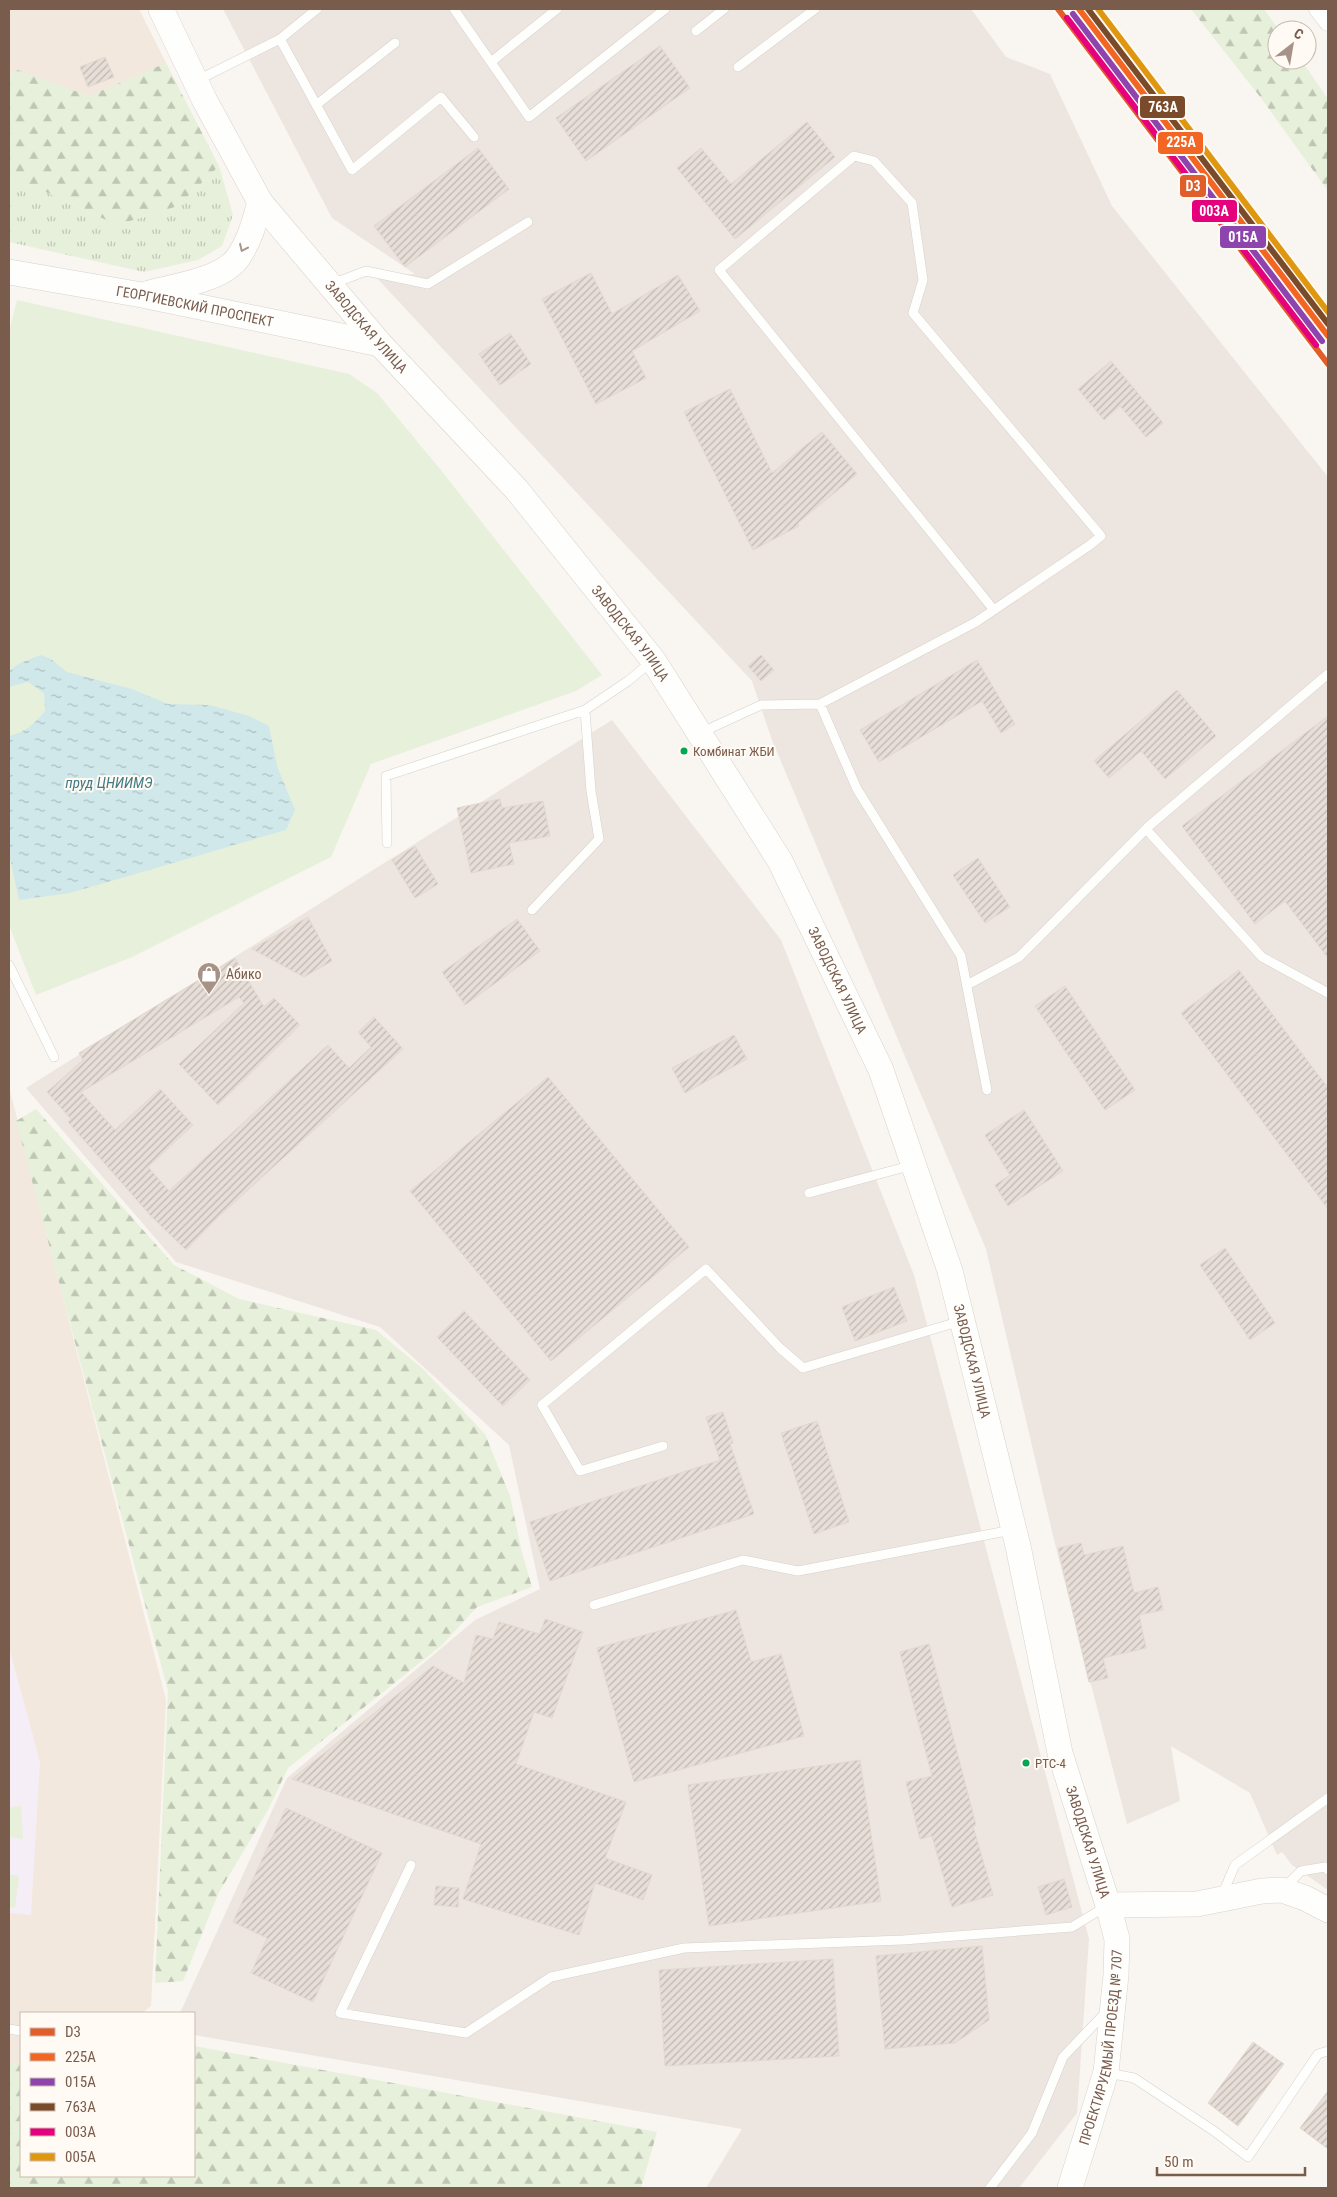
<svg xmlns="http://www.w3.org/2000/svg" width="1337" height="2197" viewBox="0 0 1337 2197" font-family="'Roboto Condensed',sans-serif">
<defs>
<pattern id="grass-tufts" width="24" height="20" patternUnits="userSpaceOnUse" patternTransform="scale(1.25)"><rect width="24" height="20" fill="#e7f0db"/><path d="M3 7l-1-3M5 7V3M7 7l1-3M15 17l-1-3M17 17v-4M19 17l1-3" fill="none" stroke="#c0c6b4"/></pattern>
<pattern id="forest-firs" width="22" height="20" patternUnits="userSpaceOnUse" patternTransform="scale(1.25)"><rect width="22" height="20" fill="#e7f0db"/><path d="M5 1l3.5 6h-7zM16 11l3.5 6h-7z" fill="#c0c6b4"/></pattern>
<pattern id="water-ripples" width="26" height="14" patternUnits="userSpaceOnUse" patternTransform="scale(1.25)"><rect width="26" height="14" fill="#d0e8ea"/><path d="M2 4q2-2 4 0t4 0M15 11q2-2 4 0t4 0" fill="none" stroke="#aebfc0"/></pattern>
<pattern id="building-hatch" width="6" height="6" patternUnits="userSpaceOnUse" patternTransform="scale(1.25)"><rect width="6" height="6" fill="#e6ded7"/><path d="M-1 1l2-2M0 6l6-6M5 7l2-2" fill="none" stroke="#bfb7b1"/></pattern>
</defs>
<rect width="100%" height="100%" fill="#f9f5f0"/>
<path fill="#f2e8de" d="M9,9h130l40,80 -170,81z
M9,1087l157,613 -15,306 -9,7h-121v135l-12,22z"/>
<path fill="#ede5e0" d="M223,9h748l35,48 44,17 62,132 216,271v1413l-36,-25 -10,-13 -5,3 -27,-62 -79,-47 9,55 -53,23 -72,-280 -69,-295 -214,-509 -20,-59 -377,-405 40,-2 -83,-56z
M612,720l169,220 133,335 175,664 -12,174 -58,75h-313l36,-59 -548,-94v-22h-14l107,-235 188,-158 65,-31 -31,-144 -129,-118 -204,-65 -150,-174z"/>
<path fill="#f6eef6" d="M9,1647l31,115 -9,153 -22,-2z"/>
<path fill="url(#grass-tufts)" d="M219,166l14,49 -11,31 -24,14 -54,12 -135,-30v-60l24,4 84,39 61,-19z"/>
<path fill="url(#forest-firs)" d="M1191,9h73l15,21h-2v30h24l27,39v92l-67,-93z
M166,63l53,103 -41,40 -61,19 -84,-39 -24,-4v-107l9,-5 71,26z
M36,1109l138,156 65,34 137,31 47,39 62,65 25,62 12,57 10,34 -55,20 -35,38 -154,123 -20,42 -50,84 -35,87 -28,2 13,-292 -152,-570z
M194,2046l463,86 -16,56h-632v-126l12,3v111h173z"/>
<path fill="#e7f0db" d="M17,300l332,74 28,19 63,76 162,206 -26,16 -205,73 -40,93 -199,100 -96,38 -27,-70v-593z
M21,1806l2,33 -14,-2v-30z
M9,1874l10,2 -4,32 -6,-1z"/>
<path fill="url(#water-ripples)" d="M41,655l10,4 16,13 65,17 36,15 42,1 39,11 20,10 8,40 18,44 -9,20 -216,63 -51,7 -10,-46v-118c17,-4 25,-12 36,-25l-1,-18 -16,-11 -19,5v-16l11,-8z"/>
<path fill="url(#building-hatch)" stroke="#e2d8d2" d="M660,46l30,42 -104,73 -30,-43z
M105,57l9,20 -26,10 -8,-20z
M807,122l28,35 -100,82 -58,-71 24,-20 30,36z
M478,148l31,41 -104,78 -31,-41z
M591,273l21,41 66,-39 22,36 -68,40 14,27 -50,26 -54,-105z
M510,333l21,31 -31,21 -21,-31z
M1111,361l52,62 -17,14 -26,-31 -16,14 -26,-31z
M730,389l42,84 50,-41 35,42 -59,49 1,3 -46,24 -69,-138z
M761,655l13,15 -13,11 -13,-15z
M977,660l38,64 -14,9 -19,-32 -103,61 -19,-32z
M1177,690l39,46 -51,43 -24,-28 -32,27 -15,-17z
M1328,716v242l-43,-57 -30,23 -73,-98z
M500,799l2,9 41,-7 7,35 -41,7 5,21 -43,9 -14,-65z
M415,846l23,38 -23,14 -23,-38z
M978,858l32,49 -25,16 -32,-48z
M308,917l24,44 -28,16 -52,-28z
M517,919l23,32 -75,54 -23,-33z
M235,958l29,49 10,-9 26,27 -82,80 -39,-41 65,-61 -5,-6 -158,95 34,38 45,-41 33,36 -45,42 21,24 159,-146 21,23 22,-21 -13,-15 16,-15 29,32 -187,170 -30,31 -35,-34 -83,-94 3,-3 -24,-27 36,-32 -4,-7z
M1239,970l89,118v121l-147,-196z
M1065,986l70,104 -30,20 -70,-104z
M734,1035l13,24 -62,34 -13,-25z
M548,1077l141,170 -138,114 -141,-170z
M1024,1110l39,61 -55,35 -13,-21 15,-10 -25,-40z
M1225,1248l50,75 -25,17 -50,-75z
M894,1287l13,34 -52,20 -13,-34z
M464,1311l66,69 -27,26 -66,-69z
M723,1412l10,31 -3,1 24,70 -204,67 -20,-59 190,-62 -14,-43z
M817,1421l32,101 -35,12 -33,-101z
M1081,1543l3,12 39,-9 11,47 24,-6 5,23 -24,5 7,33 -43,10 5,20 -19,4 -31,-134z
M736,1610l15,52 30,-8 23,82 -170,46 -37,-134z
M545,1619l38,13 -31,86 -18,-6 -18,52 110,38 -21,56 47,17 -9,25 -48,-17 -16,52 -116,-36 18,-55 -189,-65 141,-113 31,17 12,-48 17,4 6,-17 41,12z
M929,1644l47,181 -3,1 20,69 -41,12 -20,-71 -12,3 -14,-57 26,-6 -32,-124z
M860,1760l21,141 -172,25 -21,-141z
M286,1808l96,45 -69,149 -62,-29 16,-35 -34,-16z
M1064,1879l8,28 -26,8 -8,-28z
M436,1886l23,2 -1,19 -24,-2z
M982,1946l7,74 -34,23 -70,6 -9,-93z
M833,1959l6,97 -174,10 -6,-96z
M1253,2042l31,22 -46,62 -30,-23z
M1328,2091v58l-28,-21z"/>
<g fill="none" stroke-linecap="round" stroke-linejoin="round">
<g stroke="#d7d1cb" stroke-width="10">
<path id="lane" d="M454,9l75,108 136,-108
M696,31l28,-22
M280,39l72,131 89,-73 33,40
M491,62l66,-53
M738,67l77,-58
M198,80l82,-41 37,-30
M316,105l79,-62
M332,284l34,-13 62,13 100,-62
M820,704l37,85 104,167 26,134
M702,732l59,-27 59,-1 156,-82 114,-77 11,-9 -188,-223 10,-33 -11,-77 -38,-42 -20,-5 -135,114 275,340
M1146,829l116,128 66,36
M387,843l-1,-67 199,-66 43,-29 23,-19
M532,910l67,-71 -8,-48 -6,-81
M9,965l45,92
M967,985l52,-28 130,-131 179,-152
M809,1193l104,-28
M663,1446l-83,25 -38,-66 164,-136 74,79 23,20 158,-47
M594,1605l149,-45 55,11 214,-41
M411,1865l-71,148 126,20 85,-56 133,-29 219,-8 169,-13 33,-20
M1284,1888l17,-17 24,-4 3,3
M1222,1895l13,-30 93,-67
M9,2029l12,2
M1108,2073l26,5 80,53 34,26 70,-103 10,-3
M990,2188l42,-55 31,-76 44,-46"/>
</g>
<g stroke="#d7d1cb" stroke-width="19">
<path id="street" d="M1318,9l10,13"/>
</g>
<g stroke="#d9d2cb" stroke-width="26">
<g id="secondary">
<path id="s1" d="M161,9l44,92 55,101 120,142 137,146 136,170 127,201 101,209 69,201 68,275 42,207 48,152 89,-1 65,-13 20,-1 23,8 23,12"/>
<path id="s2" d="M9,272l133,23 238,49"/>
<path d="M149,293c26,-7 75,-13 90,-37 11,-16 16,-36 21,-54"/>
<path id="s3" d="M1070,2188l36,-116 10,-97 1,-36 -9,-34"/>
</g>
</g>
<use href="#lane" stroke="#fefefd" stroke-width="9"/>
<use href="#street" stroke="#fefefd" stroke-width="18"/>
<use href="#secondary" stroke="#fefefd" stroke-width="25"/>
<g stroke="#fffaf3" stroke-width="10">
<path id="rail-1" d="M1058,9l270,355"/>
</g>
<g stroke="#fffaf3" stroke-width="10">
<path id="rail-2" d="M1079,9l249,327"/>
</g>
<g stroke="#fffaf3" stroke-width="10">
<path id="rail-3" d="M1073,14l249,327"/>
</g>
<g stroke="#fffaf3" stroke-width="10">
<path id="rail-4" d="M1088,9l240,315"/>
</g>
<g stroke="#fffaf3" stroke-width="10">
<path id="rail-5" d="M1067,18l249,327"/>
</g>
<g stroke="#fffaf3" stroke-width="10">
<path id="rail-6" d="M1098,9l230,303"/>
</g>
<use href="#rail-1" stroke="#e15d29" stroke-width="6"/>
<use href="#rail-2" stroke="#f26522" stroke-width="6"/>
<use href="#rail-3" stroke="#8e44ad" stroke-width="6"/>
<use href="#rail-4" stroke="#7a4b2a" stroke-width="6"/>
<use href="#rail-5" stroke="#e5007d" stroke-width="6"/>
<use href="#rail-6" stroke="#de970f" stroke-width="6"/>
</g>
<defs><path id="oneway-chevron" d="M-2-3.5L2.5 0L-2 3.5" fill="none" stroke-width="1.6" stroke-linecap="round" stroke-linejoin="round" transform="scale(1.25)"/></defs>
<use stroke="#a8958b" href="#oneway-chevron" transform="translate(243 248) rotate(115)"/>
<defs>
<g id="shop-pin" transform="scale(1.25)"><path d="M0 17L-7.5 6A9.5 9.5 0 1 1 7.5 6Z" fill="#a69286" stroke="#fffaf3"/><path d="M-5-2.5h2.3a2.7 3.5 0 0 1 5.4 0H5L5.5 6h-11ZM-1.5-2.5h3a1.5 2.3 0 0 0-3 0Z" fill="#fff"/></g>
</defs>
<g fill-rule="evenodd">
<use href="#shop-pin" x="209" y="974"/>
</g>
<g fill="#00a651" stroke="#fffaf3" stroke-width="2">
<circle cx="684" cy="751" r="4.5"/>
<circle cx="1026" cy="1763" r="4.5"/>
</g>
<g text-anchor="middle" stroke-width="4" stroke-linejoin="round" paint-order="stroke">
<g font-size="13" fill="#7a5c4d" stroke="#fffaf3" text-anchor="start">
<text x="693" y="756">Комбинат ЖБИ</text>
<text x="1035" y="1768">РТС-4</text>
</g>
<g font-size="14" fill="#7a5c4d" stroke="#fffaf3">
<text dy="5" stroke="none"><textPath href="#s2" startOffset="189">ГЕОРГИЕВСКИЙ ПРОСПЕКТ</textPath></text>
<text dy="5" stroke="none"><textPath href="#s1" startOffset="381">ЗАВОДСКАЯ УЛИЦА</textPath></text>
<text dy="5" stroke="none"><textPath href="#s1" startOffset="786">ЗАВОДСКАЯ УЛИЦА</textPath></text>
<text dy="5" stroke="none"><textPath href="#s1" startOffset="1191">ЗАВОДСКАЯ УЛИЦА</textPath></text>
<text dy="5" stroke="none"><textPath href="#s1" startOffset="1596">ЗАВОДСКАЯ УЛИЦА</textPath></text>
<text dy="5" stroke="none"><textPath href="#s1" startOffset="2091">ЗАВОДСКАЯ УЛИЦА</textPath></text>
<text dy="5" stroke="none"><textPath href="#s3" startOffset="145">ПРОЕКТИРУЕМЫЙ ПРОЕЗД № 707</textPath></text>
</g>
<g font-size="14" fill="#7a5c4d" stroke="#fffaf3" text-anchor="start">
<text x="226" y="979">Абико</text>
</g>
<g font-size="15" font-style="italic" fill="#437c86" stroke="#fffaf3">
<text x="109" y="788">пруд ЦНИИМЭ</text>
</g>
</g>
<g stroke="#fffaf3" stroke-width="2">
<rect x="1139" y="95" width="47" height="24" rx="5" fill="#7a4b2a"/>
<rect x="1157" y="131" width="47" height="24" rx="5" fill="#f26522"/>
<rect x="1179" y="174" width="28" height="24" rx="5" fill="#e15d29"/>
<rect x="1191" y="199" width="47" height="24" rx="5" fill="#e5007d"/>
<rect x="1219" y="225" width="48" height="24" rx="5" fill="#8e44ad"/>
</g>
<g font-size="14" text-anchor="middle" font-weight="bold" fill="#fff">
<text x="1163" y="112">763А</text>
<text x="1181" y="147">225А</text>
<text x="1193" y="191">D3</text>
<text x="1214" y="216">003А</text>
<text x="1243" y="242">015А</text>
</g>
<rect width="1337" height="2197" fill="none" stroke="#7a5c4d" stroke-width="20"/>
<rect x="20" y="2012" width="175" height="165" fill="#fffaf3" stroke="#cabbb1"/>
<rect x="30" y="2028" width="25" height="8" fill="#e15d29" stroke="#cabbb1"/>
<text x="65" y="2037" font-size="15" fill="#7a5c4d">D3</text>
<rect x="30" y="2053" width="25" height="8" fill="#f26522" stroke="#cabbb1"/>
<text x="65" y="2062" font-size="15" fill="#7a5c4d">225А</text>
<rect x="30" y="2078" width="25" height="8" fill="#8e44ad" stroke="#cabbb1"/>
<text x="65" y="2087" font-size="15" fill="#7a5c4d">015А</text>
<rect x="30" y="2103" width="25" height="8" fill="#7a4b2a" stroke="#cabbb1"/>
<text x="65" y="2112" font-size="15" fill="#7a5c4d">763А</text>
<rect x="30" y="2128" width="25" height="8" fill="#e5007d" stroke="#cabbb1"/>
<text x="65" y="2137" font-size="15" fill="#7a5c4d">003А</text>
<rect x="30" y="2153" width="25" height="8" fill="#de970f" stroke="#cabbb1"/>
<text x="65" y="2162" font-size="15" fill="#7a5c4d">005А</text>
<g transform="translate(1292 45) rotate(31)"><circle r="24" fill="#fffaf3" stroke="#cabbb1"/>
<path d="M0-4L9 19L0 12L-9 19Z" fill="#a69286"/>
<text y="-8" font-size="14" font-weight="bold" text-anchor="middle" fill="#7a5c4d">С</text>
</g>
<path d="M1157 2167v8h148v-8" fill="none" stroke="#7a5c4d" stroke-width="2.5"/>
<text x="1164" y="2167" font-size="15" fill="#7a5c4d" stroke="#fffaf3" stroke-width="4" paint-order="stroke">50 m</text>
</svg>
